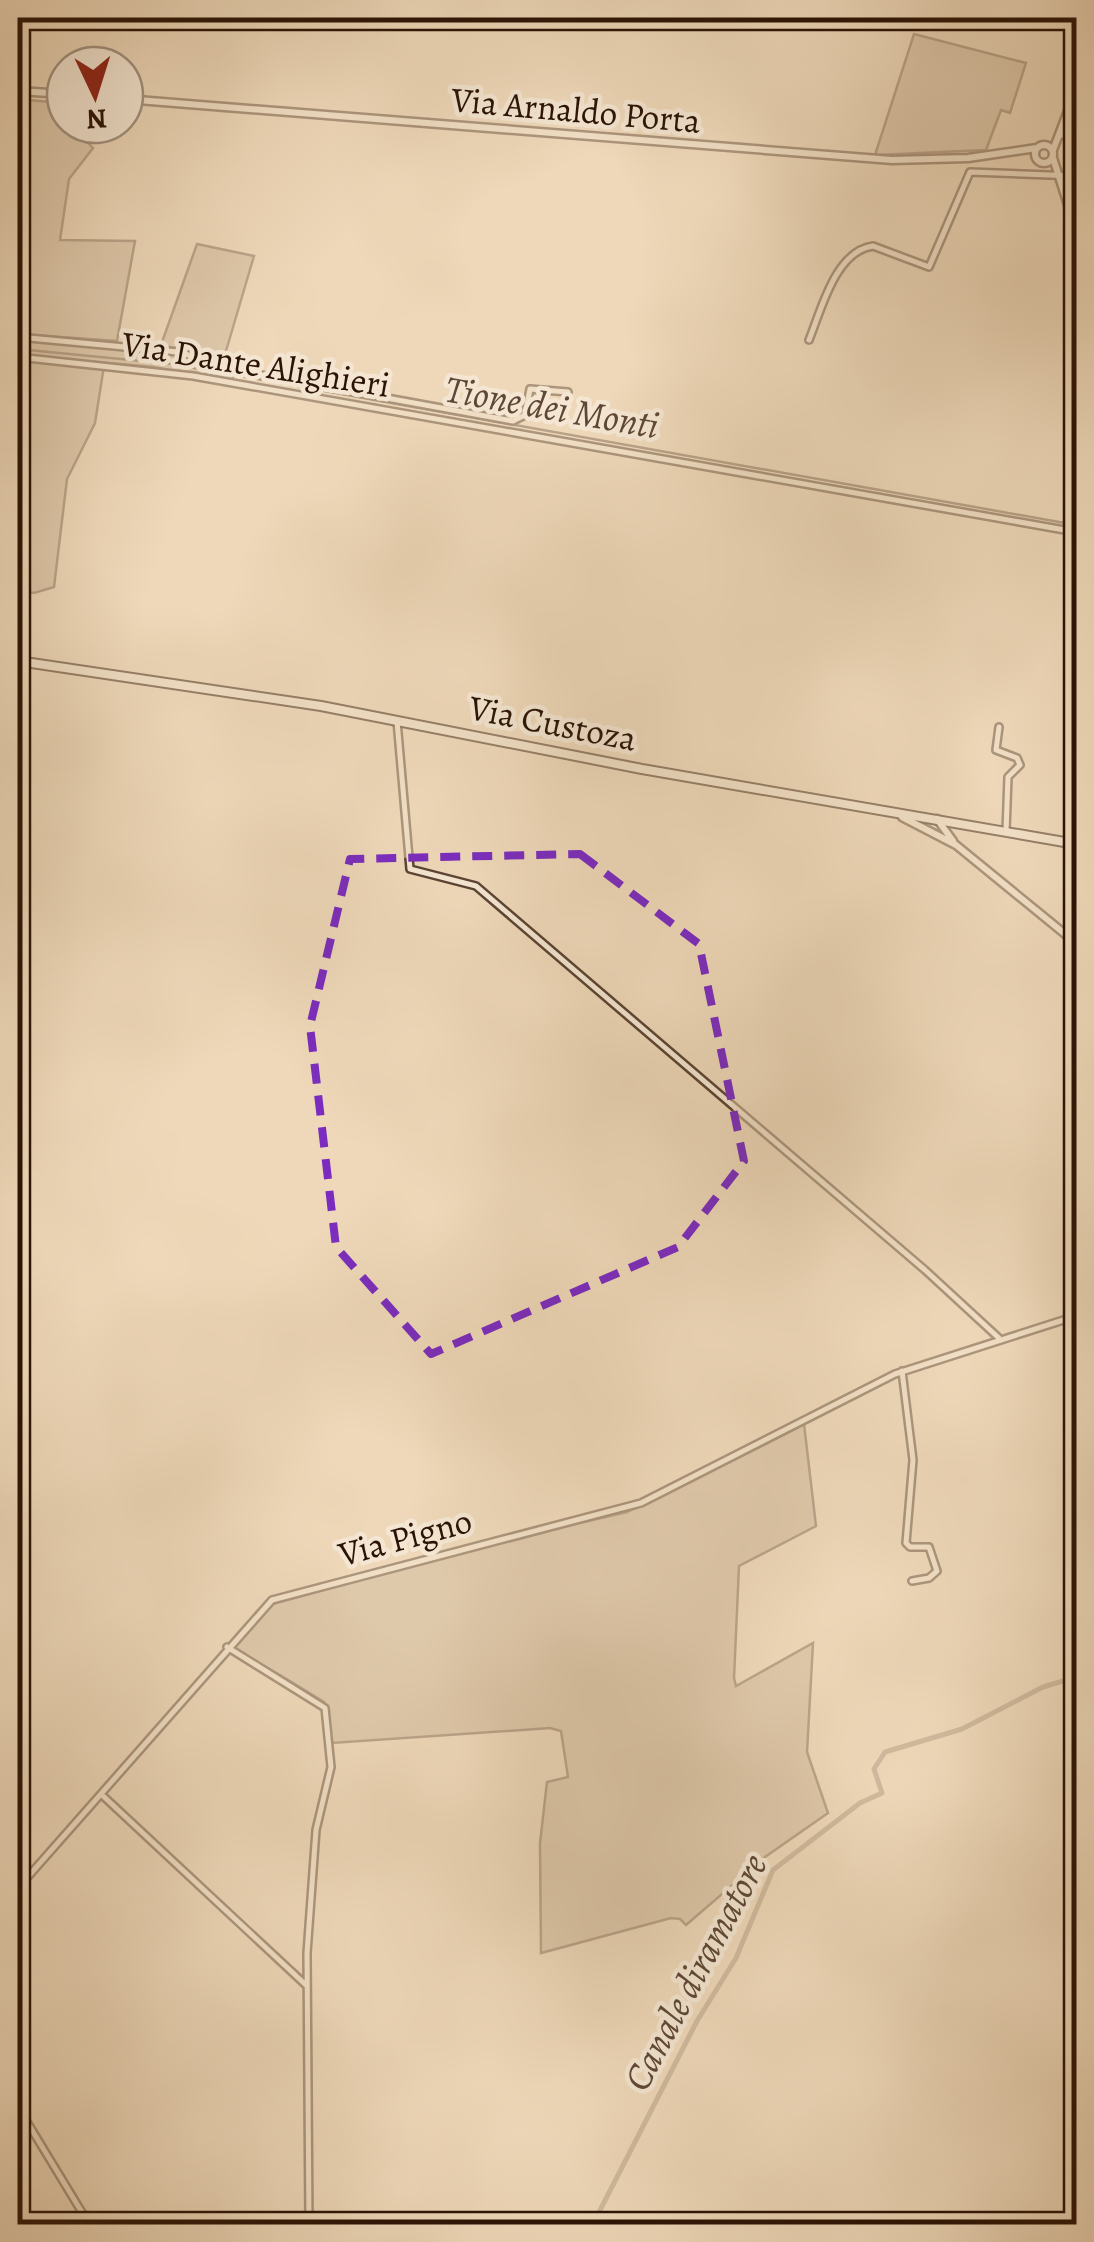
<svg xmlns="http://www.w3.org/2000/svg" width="1094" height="2242" viewBox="0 0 1094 2242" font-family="Alegreya,serif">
<rect width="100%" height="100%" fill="#eed8b9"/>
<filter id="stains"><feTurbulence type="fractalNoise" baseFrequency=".002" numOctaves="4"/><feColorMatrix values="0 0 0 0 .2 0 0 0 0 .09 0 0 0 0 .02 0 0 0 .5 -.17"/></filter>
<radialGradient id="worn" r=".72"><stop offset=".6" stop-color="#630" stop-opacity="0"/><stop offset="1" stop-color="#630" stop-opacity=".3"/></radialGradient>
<path fill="#cdb79a" stroke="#7c6550" stroke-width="2.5" d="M914,34l112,29 -16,50 -9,-3 -15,40 -111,5z
M18,99l32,3 15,16v7h6l22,23 -24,31 -9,61 75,1 -18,100 -99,-7z
M197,244l57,12 -31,105 -62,-16z
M18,340c73,2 146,7 216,31l-2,10 -79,-14 -135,-12z
M18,359l86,7 -9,57 -28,56 -13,108 -20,6 -16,-3z
M804,1424l12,102 -77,40 -5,112 2,8 77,-43 -6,109 21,61 -63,44 -79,68 -6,-6 -9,-1 -130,35 -1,-110 7,-61 21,-5 -7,-46 -11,-3 -218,15 -8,-41c-29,-18 -56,-35 -87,-51l-2,-6 38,-41 203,-57 151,-35z"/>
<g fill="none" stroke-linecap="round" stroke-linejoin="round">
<path stroke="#77614c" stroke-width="2.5" d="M18,349l154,15 904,161"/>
<path stroke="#ab957c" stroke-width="5" d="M593,2224l104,-203 39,-63 37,-88 87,-67 22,-10 -8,-24 11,-17 77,-23 81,-42 33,-10"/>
<g stroke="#5b4432" stroke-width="10">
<path id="minor" d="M1059,134l17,5
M18,337l160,15 77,22 258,47 12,-6 5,-26 38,3
M809,340c12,-29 26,-89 64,-94l56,21 41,-95 106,4
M18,357l175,19 883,156
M397,721l13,148 66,17 449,384 76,70
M999,727l-3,23 21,8 3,7 -12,12 -2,54
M902,1371l11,89 -7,83 4,4h19l8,24 -8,7 -17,3
M227,1647l98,61 6,59 -15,63 -9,123 2,271
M101,1794l206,192
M18,1888l254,-288 369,-97 254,-129 181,-58
M18,2107l71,117"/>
</g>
<g stroke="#5b4432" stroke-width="11">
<path id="tertiary" d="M18,91l47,3
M125,99l767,61 76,-2 69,-10
M1035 154a9 9 0 1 1 18 0a9 9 0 1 1-18 0Z
M1053,150l23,-60
M1053,158l23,72
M902,817l54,28 120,98
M937,819l16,22"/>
</g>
<g stroke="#2a1305" stroke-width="12">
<path id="secondary" d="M18,661l303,45 321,63 434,75"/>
</g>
<use href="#minor" stroke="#f4e6d2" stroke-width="5"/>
<use href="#tertiary" stroke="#f4e6d2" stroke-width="6"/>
<use href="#secondary" stroke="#f4e6d2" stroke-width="8"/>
</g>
<path d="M0 0H1094V2242H0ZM580,854l119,90 45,217 -66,86 -247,107 -95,-107 -26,-221 40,-167z" fill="#eed8b9" fill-opacity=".55" fill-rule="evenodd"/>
<path fill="none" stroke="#7b2cbf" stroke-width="8" stroke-dasharray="20 12" stroke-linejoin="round" d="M580,854l119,90 45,217 -66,86 -247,107 -95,-107 -26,-221 40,-167z"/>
<g text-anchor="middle" stroke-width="9" stroke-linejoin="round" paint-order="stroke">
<g font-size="35" fill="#2a1305" stroke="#f4e6d2">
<text transform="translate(576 110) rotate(5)" y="12">Via Arnaldo Porta</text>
<text transform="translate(256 364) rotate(9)" y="12">Via Dante Alighieri</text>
<text transform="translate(553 723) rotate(11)" y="12">Via Custoza</text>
<text transform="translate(405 1537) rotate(-15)" y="12">Via Pigno</text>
</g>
<g font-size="38" font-style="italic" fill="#5e4735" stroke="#f4e6d2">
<text transform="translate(552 407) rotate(10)" y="13">Tione dei Monti</text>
<text transform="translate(695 1972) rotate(-62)" y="13">Canale diramatore</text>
</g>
</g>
<rect width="1094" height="2242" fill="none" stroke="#eed8b9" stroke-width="60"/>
<rect x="20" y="20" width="1054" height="2202" fill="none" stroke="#2a1305" stroke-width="5"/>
<rect x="30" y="30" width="1034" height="2182" fill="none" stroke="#2a1305" stroke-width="2.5"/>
<g transform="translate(95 95) rotate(176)"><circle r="48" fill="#f4e6d2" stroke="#a39280" stroke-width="2.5"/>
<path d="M0-8L18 38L0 25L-18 38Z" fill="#8f2418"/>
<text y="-15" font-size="28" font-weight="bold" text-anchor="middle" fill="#2a1305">N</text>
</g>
<rect width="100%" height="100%" filter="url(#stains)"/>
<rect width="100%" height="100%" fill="url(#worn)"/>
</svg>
